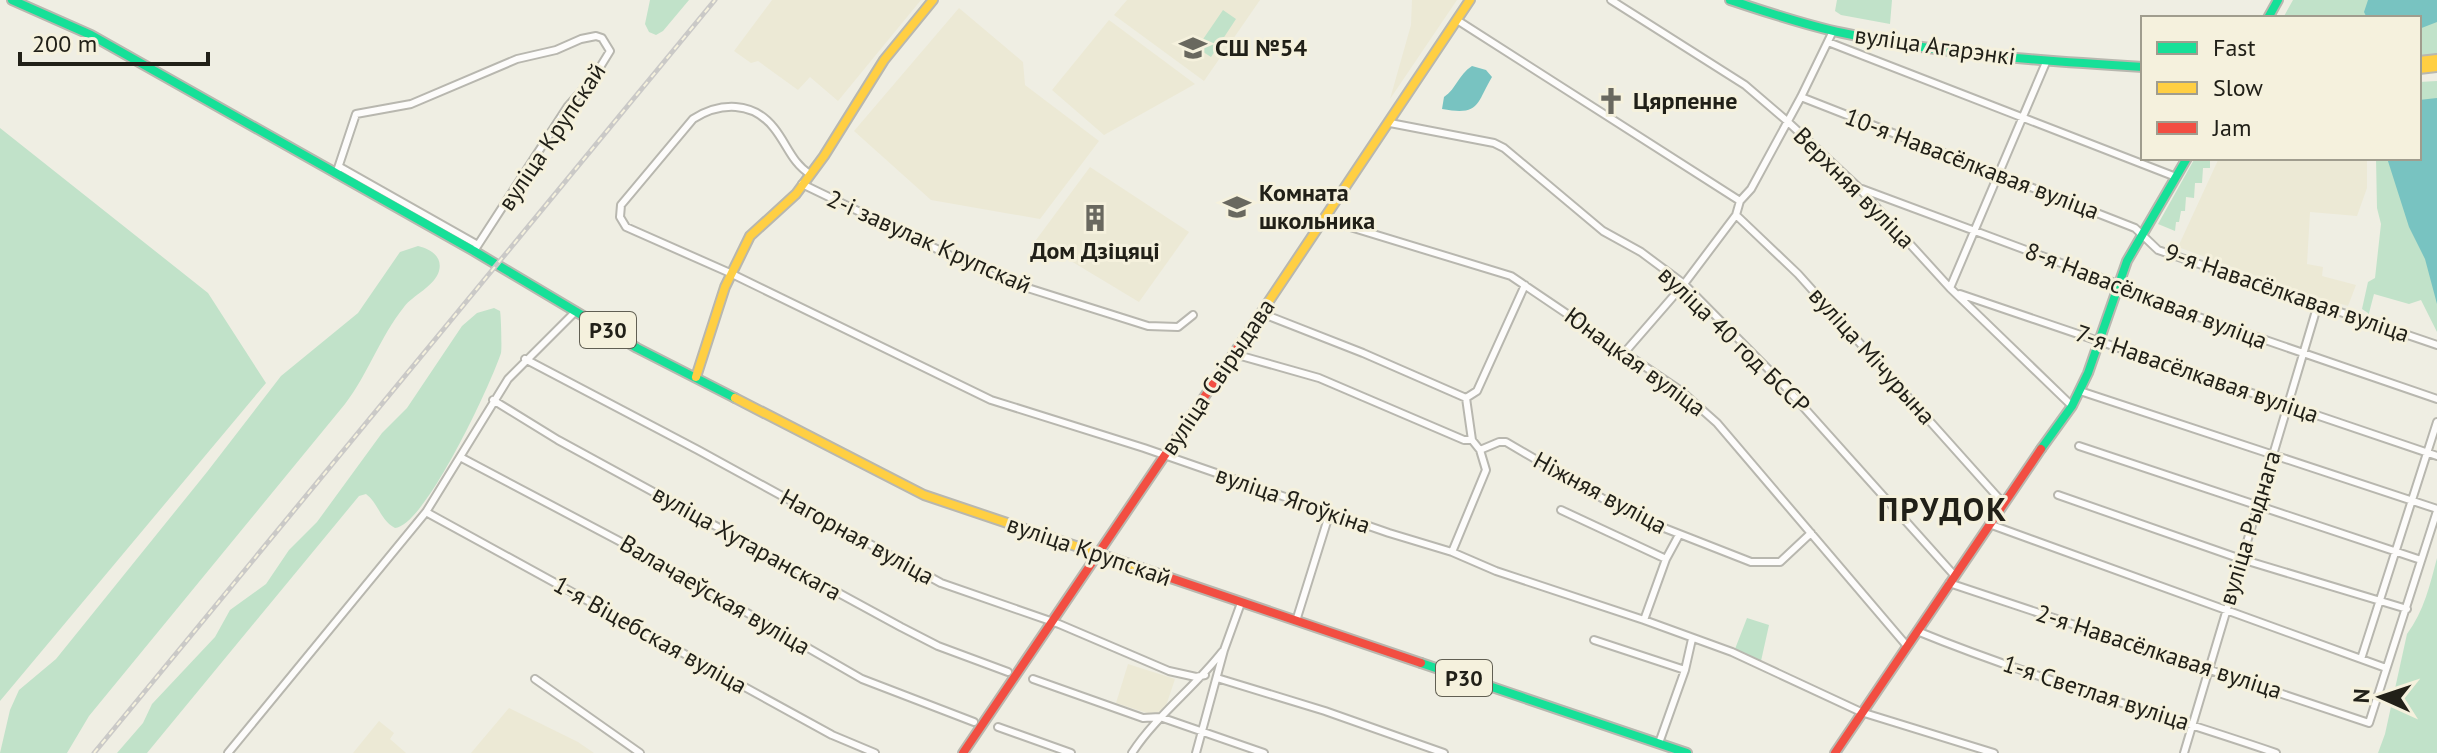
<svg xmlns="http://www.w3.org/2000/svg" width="2437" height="753" viewBox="0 0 2437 753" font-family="'PT Sans',sans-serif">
<rect width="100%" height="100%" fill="#efeee3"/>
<path fill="#ece9d5" d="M772,0h149l-83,101 -28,-24 -12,13 -40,-29 -7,2 -17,-12z
M1127,0h133l-56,81 -90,-66z
M1412,0h45l-67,99 21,-74z
M959,8l64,54 2,23 74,56 -59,78 -109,-19 -77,-69z
M1109,20l86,64 -91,51 -52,-45z
M2219,158h148v30l-10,28 -47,-4 -3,52 16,3 -1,9 34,9 -8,21 -51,-15 -119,-44z
M1090,167l99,65 -50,70 -103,-62z
M1128,664l47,15 -9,27 -7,6 -6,3 -37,-12z
M509,708l69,34 16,11h-123z
M379,721l15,12 -4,6 16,14h-53z"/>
<path fill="#c1e2c9" d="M650,0h39l-26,31 -7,4 -7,-3 -4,-8z
M1837,0h55l-2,24 -49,-9 -6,-4z
M2293,0h144v55l-18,2v-39h-136z
M1223,10l13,9 -25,38 -14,-9z
M2437,81v251l-16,-32 -12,4 -35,-10 -6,23v-4l-6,-4 6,-27 7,-4 6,-54 -4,-16 -1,-50h43v-76z
M0,128l208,165 58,90 -266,318z
M2195,158h15v10h-7l-1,15h-7l-1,15 -8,-1 -1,14h-4l-2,11h-3l-1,9 -17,-7z
M418,246c12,3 25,10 21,25 -4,15 -26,24 -35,36 -24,30 -36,67 -59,97l-256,312 -22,37h-67l10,-43 9,-20 37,-31 151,-187 74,-96 77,-63 42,-61z
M494,308l6,3c1,3 2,37 1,42 -10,31 -76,173 -106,175 -15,-8 -16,-24 -29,-34l-7,2 -212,257h-30l26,-30 9,-19 63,-67 15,-27 36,-26 23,-34 28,-28 65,-89 25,-25 55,-82 15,-13z
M2437,558v195h-59l7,-19 22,-100c17,-23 23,-49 30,-76z
M1747,618l22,7 -8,36 -26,-12z"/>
<path fill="#78c3c1" d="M2368,0h69v22l-18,7v-11h-52l-3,-6z
M1472,66l14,4 6,7c-16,27 -12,39 -50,32l2,-12c13,-9 14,-22 28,-31z
M2437,98v206l-12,-45 -16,-32 -22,-69h32v-58z"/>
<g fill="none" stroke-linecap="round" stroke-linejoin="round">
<g stroke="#b8b7af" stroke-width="10">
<path id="street" d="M1611,0l134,85 42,36 71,66 92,101 122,118
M1457,20l283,181
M1828,42l348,135
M1801,97l334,131 23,22 279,95
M1390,123l104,20 10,5 99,83 38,21 43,32 97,98 173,193
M340,167l138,78
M336,174l20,-60 55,-10 106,-45 39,-9 25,-11 15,-3 6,2 8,13 -16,26 -26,29 -94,145
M810,174c-18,-11 -23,-30 -36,-46 -21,-27 -54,-26 -81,-9l-72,86 -1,12 6,10 104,46 261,127 153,48 245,85 63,19 44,19 148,49 88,32 129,60 133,41
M802,184l197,95 149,47 30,1 15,-12
M1862,189l250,93 37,18 288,99
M1736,215l62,59 205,229
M1324,219l187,57 170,115 36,32 190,223
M1950,288l97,-228
M1960,294l477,162
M1261,313l102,40 103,45 6,42 8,10 19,-8h7l125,73 120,47h29l31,-29
M1625,352l59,-68 52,-69 4,-14 11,-12 50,-92 32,-66
M1234,354l85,24 145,62h8
M525,359l173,91 243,133 118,41 110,47 27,6 9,-2
M2080,391l357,118
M1466,398l11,-7 48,-106
M493,400l65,40 343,187 37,19 70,26
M2079,446l342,114
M460,457l197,104 205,118 112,43
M2058,495l183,64 166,50
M1561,510l105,49 -22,61
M426,512l406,223 43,18
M1989,524l397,144
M1452,552l34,-82 -6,-20
M1666,559l13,-24
M1949,583l420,140 68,-212
M1296,621l34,-109
M1917,631c117,48 240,81 359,122
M1594,640l91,30 -26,73
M2361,659l76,-237
M1685,670l7,-31
M1217,678l108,33 119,42
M535,679l105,74
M1033,679l110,39 17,-1 104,36
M998,727l73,26
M228,753l198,-241 82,-133 68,-68
M1132,753c24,-37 62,-65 90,-101
M1196,753l28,-103 17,-47
M2184,753l134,-449"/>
</g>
<g stroke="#b8b7af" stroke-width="12">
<path id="fast" d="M12,0l79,35 383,216 163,97 98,50
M1730,0c37,12 74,25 113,33 98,21 199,28 300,34
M2268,18l10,-18
M2041,449l31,-43 16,-33 39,-112 60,-103
M1421,663l266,90"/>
</g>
<g stroke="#b8b7af" stroke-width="12">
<path id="slow" d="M2419,61l18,-2
M2419,69l18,-2
M1251,328l219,-328
M696,377l29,-90 25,-51 46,-42 28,-38 60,-96 49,-60
M735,398l189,97 217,73"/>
</g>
<g stroke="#b8b7af" stroke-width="12">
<path id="jam" d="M1141,568l280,95
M963,753l288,-425
M1835,753l206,-304"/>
</g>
<use href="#street" stroke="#fdfcfb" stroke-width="6"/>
<use href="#fast" stroke="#16e098" stroke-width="8"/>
<use href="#slow" stroke="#ffcf43" stroke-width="8"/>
<use href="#jam" stroke="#f24e42" stroke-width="8"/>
<g stroke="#cac9c7" stroke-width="5">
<path id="rail" d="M94,753l621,-753"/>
</g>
<use href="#rail" stroke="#f5f1dd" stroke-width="2" stroke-dasharray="6" stroke-linecap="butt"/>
</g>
<defs>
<g id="school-bare" transform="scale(2.16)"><path d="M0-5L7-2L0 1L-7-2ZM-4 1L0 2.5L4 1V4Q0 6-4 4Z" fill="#69685f" stroke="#f5f1dd" stroke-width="2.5" paint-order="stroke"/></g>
<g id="church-bare" transform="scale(2.16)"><path d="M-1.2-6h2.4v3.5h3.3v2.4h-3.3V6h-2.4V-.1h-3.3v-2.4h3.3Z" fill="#69685f" stroke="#f5f1dd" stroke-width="2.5" paint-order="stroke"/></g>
<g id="building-bare" transform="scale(2.16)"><path d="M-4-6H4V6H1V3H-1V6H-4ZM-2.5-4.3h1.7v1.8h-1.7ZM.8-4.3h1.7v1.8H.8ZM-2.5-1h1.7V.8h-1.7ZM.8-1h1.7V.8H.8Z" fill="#69685f" stroke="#f5f1dd" stroke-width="2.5" paint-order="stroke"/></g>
</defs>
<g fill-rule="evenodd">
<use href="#school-bare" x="1193" y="48"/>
<use href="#church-bare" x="1611" y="101"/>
<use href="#school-bare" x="1237" y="207"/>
<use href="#building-bare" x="1095" y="218"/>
</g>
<g text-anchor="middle" stroke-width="6" stroke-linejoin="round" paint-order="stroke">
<g fill="#f5f1dd" stroke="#615f53" stroke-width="2">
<rect x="580" y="312" width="56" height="36" rx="6"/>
<rect x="1436" y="660" width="56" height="36" rx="6"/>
</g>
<g font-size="22" font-weight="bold" fill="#212018">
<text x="608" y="338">Р30</text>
<text x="1464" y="686">Р30</text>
</g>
<g font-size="24" fill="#212018" stroke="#f5f1dd">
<text transform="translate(1935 46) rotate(8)" y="8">вуліца Агарэнкі</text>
<text transform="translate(552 137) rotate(-56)" y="8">вуліца Крупскай</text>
<text transform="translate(1972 164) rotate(21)" y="8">10-я Навасёлкавая вуліца</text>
<text transform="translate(1854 188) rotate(45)" y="8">Верхняя вуліца</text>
<text transform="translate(929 242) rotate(24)" y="8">2-і завулак Крупскай</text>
<text transform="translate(2287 293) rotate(19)" y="8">9-я Навасёлкавая вуліца</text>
<text transform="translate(2146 296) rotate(21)" y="8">8-я Навасёлкавая вуліца</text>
<text transform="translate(1734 340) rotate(44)" y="8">вуліца 40 год БССР</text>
<text transform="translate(1872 356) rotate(48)" y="8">вуліца Мічурына</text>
<text transform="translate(1635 362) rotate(36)" y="8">Юнацкая вуліца</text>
<text transform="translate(2197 374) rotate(19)" y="8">7-я Навасёлкавая вуліца</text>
<text transform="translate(1218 377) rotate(-56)" y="8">вуліца Свірыдава</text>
<text transform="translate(1600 493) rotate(28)" y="8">Ніжняя вуліца</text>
<text transform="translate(1293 500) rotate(19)" y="8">вуліца Ягоўкіна</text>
<text transform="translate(2250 528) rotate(-73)" y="8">вуліца Рыднага</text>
<text transform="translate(857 537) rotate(29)" y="8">Нагорная вуліца</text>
<text transform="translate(747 543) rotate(29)" y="8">вуліца Хутаранскага</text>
<text transform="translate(1089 551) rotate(19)" y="8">вуліца Крупскай</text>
<text transform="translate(715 595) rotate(30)" y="8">Валачаеўская вуліца</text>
<text transform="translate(650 635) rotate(29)" y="8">1-я Віцебская вуліца</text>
<text transform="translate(2159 652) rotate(18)" y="8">2-я Навасёлкавая вуліца</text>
<text transform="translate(2096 693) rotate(18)" y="8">1-я Светлая вуліца</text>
</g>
<g font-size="24" font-weight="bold" fill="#212018" stroke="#f5f1dd" text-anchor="start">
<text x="1215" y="56">СШ №54</text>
<text x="1633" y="109">Цярпенне</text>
<text x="1259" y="201">Комната<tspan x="1259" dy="28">школьника</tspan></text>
<text x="1095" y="259" text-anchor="middle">Дом Дзіцяці</text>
</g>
<g font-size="32" font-weight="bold" letter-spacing="2" fill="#212018" stroke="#f5f1dd">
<text x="1943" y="521">ПРУДОК</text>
</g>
</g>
<rect x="2141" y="16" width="280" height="144" fill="#f5f1dd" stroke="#a09d8e" stroke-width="2"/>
<rect x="2157" y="42" width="40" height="12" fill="#16e098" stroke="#a09d8e" stroke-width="2"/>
<text x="2213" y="56" font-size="24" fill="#212018">Fast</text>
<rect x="2157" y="82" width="40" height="12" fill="#ffcf43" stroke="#a09d8e" stroke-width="2"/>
<text x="2213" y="96" font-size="24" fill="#212018">Slow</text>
<rect x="2157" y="122" width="40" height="12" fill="#f24e42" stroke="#a09d8e" stroke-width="2"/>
<text x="2213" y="136" font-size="24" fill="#212018">Jam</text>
<g transform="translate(2381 697) rotate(273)" stroke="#f5f1dd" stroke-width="6" paint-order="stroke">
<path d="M0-6L14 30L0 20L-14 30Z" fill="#212018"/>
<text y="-12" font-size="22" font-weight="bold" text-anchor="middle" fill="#212018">N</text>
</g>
<path d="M20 52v12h188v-12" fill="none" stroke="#212018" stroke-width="4"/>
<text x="32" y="52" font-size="24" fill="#212018" stroke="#f5f1dd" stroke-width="6" paint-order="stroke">200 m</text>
</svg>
